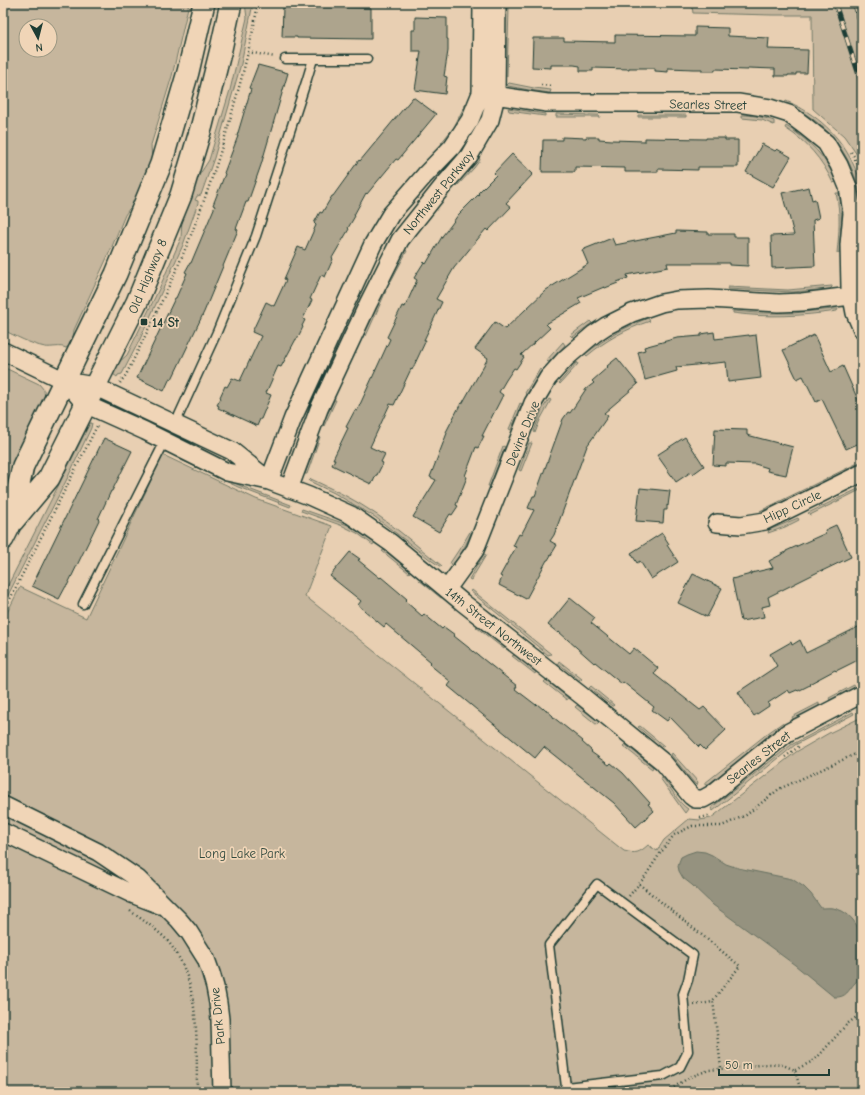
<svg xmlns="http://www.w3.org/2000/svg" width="865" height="1095" viewBox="0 0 865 1095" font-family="'Comic Neue',sans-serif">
<rect width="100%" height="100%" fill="#e8cfb2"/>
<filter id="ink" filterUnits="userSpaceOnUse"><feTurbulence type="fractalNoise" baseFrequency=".025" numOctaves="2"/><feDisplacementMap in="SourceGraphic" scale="8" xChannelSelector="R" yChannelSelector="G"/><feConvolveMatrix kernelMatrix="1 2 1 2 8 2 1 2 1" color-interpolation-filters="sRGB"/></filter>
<g filter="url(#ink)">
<path fill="#c6b69d" stroke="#727a68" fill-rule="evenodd" d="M3,3h186l-17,73 -21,69 1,16 -16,41 -7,7 -4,6 -14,34 -37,81c-1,7 -1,14 -8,18 -6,-3 -14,0 -21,-1 -15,-3 -29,-11 -42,-17zM26,26h24v24h-24z
M245,3h8l-12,61 -27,94 -12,34 -1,3 -4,1 -2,4 3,1v2l-15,42 -43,94 -18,35 -4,1 -1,2 -4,-3 5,-11 9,-8 32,-66 22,-51 1,-19 16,-42 11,-17 21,-70 17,-72z
M587,3h275v159l-18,-26 -31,-27 -1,-94h-40l-79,-2 -1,-7z
M504,6l5,2 -2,68 -5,2z
M509,83l25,5 17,2 -1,3 -21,-3 -21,-4 -1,-1z
M786,101c30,12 55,35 68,65 3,6 6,13 8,20 1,5 0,11 0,16 -8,-37 -23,-66 -55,-87 -7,-5 -15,-8 -22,-12z
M466,103l2,3 -12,23 -13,16 -2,-2 13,-16z
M508,108l37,6v2l-36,-5z
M556,114l43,1 1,2h-44z
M638,115h48v2h-48z
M742,115c11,0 21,2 32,6v4l-12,-5 -20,-2z
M786,126c22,13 41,31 50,56l-3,1c-11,-24 -26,-41 -48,-55z
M479,157l1,3 -6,8 -17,18 -2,-2z
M836,193h3c4,21 2,40 0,60h-2c2,-20 4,-40 -1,-60z
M862,237v57c-3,-19 -1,-38 0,-57z
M405,249l2,2 -16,30 -2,-1z
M832,286v1l-2,2 -38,3 -65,-3 1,-2 60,3z
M384,290l2,1 -20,45 -2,-2z
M834,309h4l-1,2c-35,5 -69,7 -104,2v-2l24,2h36z
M648,318l2,3c-24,8 -44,19 -63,35l-2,-2c21,-16 38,-26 63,-36z
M590,321l2,2 -19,14 -2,-2z
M563,342l2,3 -16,17 -3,-1z
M577,362l1,2 -18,20 -1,-1z
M3,367l36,17 5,6 1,9 -42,93z
M540,369l2,2 -15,23h-1l-1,-1z
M549,399l2,1 -11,20 -5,13 -1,-2 8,-21z
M334,400h2l-12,26 -2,-1z
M520,403l2,1 -11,26 -2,-1z
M90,423h2l-1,5 -23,49 -65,128v-10z
M317,437h3l-13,37h-2z
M529,443h3l-11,28 -2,-1z
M503,446l2,1 -15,39h-2z
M163,455l93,44 76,27 -27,70 319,255c12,3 15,2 24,-6l9,6 7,-11 25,-21 11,1 11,-2 85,-66 33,-19 33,-16v375h-859v-471l17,-34 66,31z
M183,457l58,29 50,19 -1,2 -52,-20 -57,-27z
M862,461v2l-89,44 -13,4z
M311,479c19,9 39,18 57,30 26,16 50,38 74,57l-1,1 -9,-6 -57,-44 -41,-24 -25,-12z
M862,487v2l-52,26 -2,-2z
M302,509l46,16 26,17 -1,3 -16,-12 -14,-7 -42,-15z
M798,518l1,2 -14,7 -17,6 1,-3z
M471,530l1,1c-4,10 -12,27 -21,34l-1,-2 14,-21z
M384,550l27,21 -2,2 -27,-22z
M484,554l2,1 -15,25 -2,-1z
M420,579l23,18 -2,1 -22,-18z
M472,590l79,64 -3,1 -78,-64z
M478,625l27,22 -1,2 -28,-22z
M515,655l21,17 -1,2 -23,-18z
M559,661l23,18 -2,2 -22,-18z
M546,680l22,18 -1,2 -23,-18z
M854,685l1,2 -25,13 -1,-2z
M591,686l23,19 -1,1h-1l-23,-18z
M819,703v3l-26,13 -1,-2z
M577,705l22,17 -2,3 -22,-18z
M853,712l1,2 -59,31 -82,66 -2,-3 80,-63z
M782,723l1,2 -73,58 -5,2v-2l63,-50z
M640,726l24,20 -2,1 -24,-20z
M625,744l28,23 -1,2 -29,-23z
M672,753l26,29 -1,3 -3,-2 -23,-28z
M662,777c9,10 15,25 26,32l-3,4 -3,-4 -22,-31z"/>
<path fill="#95927f" stroke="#667061" d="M696,851l9,1 7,3 14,9 12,4 54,11 12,8 7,7 10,14c5,0 11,-1 16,1 14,4 23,18 25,32 2,11 0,24 0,35 -2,2 -5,4 -7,7 -7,7 -8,15 -21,14l-39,-32 -82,-60 -21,-20 -9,-7 -4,-7 -1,-5 1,-4 2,-5 6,-3z"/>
<path fill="#ada48d" stroke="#1f3d34" d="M312,6h11v1l48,1v31l-74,-1v-1h-15l1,-30h29z
M415,17l32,1v21h1v12l-4,25 3,1 -2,17 -30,-4 6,-39h-9v-21h3z
M695,27l33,1v8l41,2 -1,11 40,1 -1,23h-11v2h-8v1h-13v-7l-27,-1v2l-33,-1v2h-13v-2h-8l-26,-1v4l-13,-1v-3h-26v1l-36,-1v3h-13v-5l-6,-1h-23v3l-19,-1 1,-29h31v3l51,1v-7l80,1z
M258,65l30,8 -27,92 -13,37h-2l-10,27 2,1 -34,82 -32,67 -2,-1 -6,13 -27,-13 38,-80h1l11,-25 -2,-1 5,-9h1l24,-57 -2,-1 12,-31 -1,-1 14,-37h-1l14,-47 -2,-1z
M413,97l23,17 -38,46 -2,-1 -29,35 -1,-1 -12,22 1,1 -7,12 1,1 -17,29 1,1 -8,18 -4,-2 -11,24 2,1 -9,19 2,1 -3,6 1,1 -6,12h-1l-15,28 -3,-1 -12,27 5,2 -10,24h-1l-3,7 -39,-18 1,-2 -2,-1 4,-7 -1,-1 5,-11 2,1 5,-9 8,3 21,-45 -9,-4 14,-30 8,4 12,-26 -2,-1 14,-32 7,3 11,-25 -2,-2 6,-11 2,1 10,-17h1l26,-36 1,1z
M562,137l24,1v-1h13v2l13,1 33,1v-3l61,1v-1h19v2h13v27h-40v3l-40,-1v3h-33v-4l-50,-1v5h-33l1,-32h19z
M762,144l13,7 2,-2 14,8 -18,30 -27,-15z
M512,154l21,20 -27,29 5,4 -23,24 -2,-2 -32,39 -18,31 6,3 -18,38h2l-14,30 -1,-1 -17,36 -4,-1 -20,43 15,7 -4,8 2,1 -6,12h-1l-3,7h-1l-1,2 -39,-19 3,-6h-2l15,-31 -2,-1 9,-17 2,1 33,-72 -3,-2 15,-31 3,1 12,-27 -3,-2 10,-16 2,2 17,-29 8,-10 7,-10 21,-21 -1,-1 18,-18 -2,-2z
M809,187l3,13 3,-1 4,19 -6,2 2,46 -43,2 -1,-32 23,-1 -7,-27h-1l-4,-15z
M676,231l32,1v2h26v3h14v29l-19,-1v-2h-62l1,4 -41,8 1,3 -11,4 1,1 -13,5 -1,-1 -26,11 3,5 -35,21 4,4 -29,27 3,2 -8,12 -2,-1 -8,12 -7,12 4,3 -21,41h2l-6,12 -2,-1 -11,29 2,1 -11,28 2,1 -6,9 -2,-1 -11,18 -26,-15 23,-37 -6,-3 17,-44 -1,-1 15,-29 1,1 26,-46 -13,-9 20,-27 10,7 41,-39 42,-26 -6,-14 30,-12 3,7 61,-12z
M714,332l1,7 34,-4v1l7,-1 5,43 -33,4 -2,-20 -50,5 1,4 -32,9 -7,-28 7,-2 -1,-3 33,-9 24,-2v-2z
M814,335l17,37 12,-6 19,43v33l-16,7 -24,-50 -6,3 -13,-26 -6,3 -14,-29z
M617,358l21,26 -34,29 4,3 -21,30 -33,89 -4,6 7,4 -9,15h-1l-21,39 -27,-14 3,-8 -2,-1 16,-29 -3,-1 6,-12 2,1 13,-25 -6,-2 5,-12h2l28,-77 5,-7 2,1 16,-24 8,-6 -2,-2 16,-14 -1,-1z
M715,429l32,1v5l46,12 -7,28 -19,-4 1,-3 -13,-4 -29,-1v3l-13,-1z
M685,437l19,29 -11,8 -2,-2 -15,10 -19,-27z
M104,438l28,13 -20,40h-1l-13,28 1,1 -32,66h-1l-7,13 -27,-13z
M640,488l30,3 -2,15 -1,-1v5h-3l-1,13 -27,-2z
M836,525l15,32 -29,14v-1l-54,27 2,8 -8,2 2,10 -23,4 -9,-42 19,-5v-1l22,-5 -4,-7 17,-9v-1l40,-18 -1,-3z
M662,533l7,11 -2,1 11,17 -27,17 -11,-18 -3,2 -6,-10z
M350,552l10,7 -2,1 22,18 1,-1 26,22 -2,2 17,15 2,-2 18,15 2,-2 11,8 -1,1 63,50 -2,3 21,16 1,-1 6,5 1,-1 9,8v1l30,24 -1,1 10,9 -1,1 18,13 2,-2 12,10 27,30 -2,1 6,7 -18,16 -22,-24 -70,-56 -9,11 -87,-72 3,-4 -22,-18 2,-2 -45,-38 -2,3 -26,-22 3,-4 -31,-25z
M693,574l29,14 -15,29 -29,-14z
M570,598l25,20 -4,5 38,31 5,-6 24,20 -4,6 46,36 4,-3 22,23 -21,20 -5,-5 -1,2 -29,-30 -3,4 -15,-11 2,-3 -31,-25 -1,2 -27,-22 -1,1 -35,-31 -1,1 -10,-8z
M862,625v33l-26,13 -1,-1 -26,14 1,1 -12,6 -1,-1 -7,3 -2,-3 -20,13 1,3 -15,10 -16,-24 39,-26 -7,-12 21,-12 1,3 8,-5 6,13z"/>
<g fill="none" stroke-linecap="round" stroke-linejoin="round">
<g stroke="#1f3d34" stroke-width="11">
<path id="service" d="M285,59h28
M175,424l42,-92 39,-96 51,-157 6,-20h54
M83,604l82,-163
M597,884l96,71 -5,25 -5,14 5,57 -8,16 -17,9 -97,11 -17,-142z"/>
</g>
<g stroke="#1f3d34" stroke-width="20">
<path id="minor" d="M481,93l66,10h191l32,5 19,6 16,12 21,17 13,22 9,22 4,26 -3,32 1,42 5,26 7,16
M3,351l62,30 29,5 138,65 35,28
M65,381l20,23 60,27 82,41 42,9 40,15 42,19 40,28 71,59 120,94 81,66 28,34 4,3h8l9,-5 75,-61 75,-39
M269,481l24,-63 80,-174 18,-30 34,-39 27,-28 18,-27 11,-27 1,-90
M289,489l30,-80 49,-105 32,-64 43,-54 26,-30 21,-36 6,-24 1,-93
M717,523l24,2 24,-4 97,-48
M447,589l28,-39 58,-147 15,-25 18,-20 28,-24 12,-8 26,-13 29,-10 16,-3 32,-1 70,4 23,-1 49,-6
M3,805l95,47 40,27 41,41 10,12 17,27 5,14 4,14 3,16 2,16 2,73
M3,832l129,62 28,11"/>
</g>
<g stroke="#1f3d34" stroke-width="24">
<path id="tertiary" d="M13,521l36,-43 88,-176 44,-107 21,-70 19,-76 10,-46
M3,539l7,-14 13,-59 93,-192 45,-110 27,-92 16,-69"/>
</g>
<path stroke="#1f3d34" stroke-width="2.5" stroke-dasharray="1 3" stroke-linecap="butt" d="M248,52l27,5
M541,85l11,1
M851,152l3,4 3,9
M120,383l6,-8c19,-39 38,-77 55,-116 18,-42 33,-85 46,-129 12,-42 24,-84 31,-127
M3,613l94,-187
M785,757l16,-12
M700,818l8,-2 3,-2
M639,884l101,82 -27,34 8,68
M629,896l15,-18 15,-23 15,-20 18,-9h30l24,-11 33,-26 83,-38
M130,911c12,8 23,16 34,26 38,40 32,104 33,155
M694,1005l19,-3
M795,1070l20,-10 32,-36 15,-11
M668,1092v-1l22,-14 19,-7 61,-6 13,1 12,5 6,22"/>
<use href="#service" stroke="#f0d5b7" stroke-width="8"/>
<use href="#minor" stroke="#f0d5b7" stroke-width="17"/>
<use href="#tertiary" stroke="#f0d5b7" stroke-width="21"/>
<g stroke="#1f3d34" stroke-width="4.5">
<path id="rail" d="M835,3l27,82
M854,3l8,24"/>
</g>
<use href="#rail" stroke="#f0d5b7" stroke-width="3" stroke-dasharray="9" stroke-linecap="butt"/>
</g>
</g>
<rect fill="#1f3d34" stroke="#f0d5b7" stroke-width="1.5" x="140" y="318" width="8" height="8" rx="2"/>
<g text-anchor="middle" stroke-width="3.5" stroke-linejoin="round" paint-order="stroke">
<g font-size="13" fill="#1f3d34" stroke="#f0d5b7">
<text transform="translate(708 104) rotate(1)" y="5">Searles Street</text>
<text transform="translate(438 192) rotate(-51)" y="5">Northwest Parkway</text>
<text transform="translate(147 276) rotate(-67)" y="5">Old Highway 8</text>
<text transform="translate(522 433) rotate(-68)" y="5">Devine Drive</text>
<text transform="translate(792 506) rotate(-25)" y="5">Hipp Circle</text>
<text transform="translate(494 626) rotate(38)" y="5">14th Street Northwest</text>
<text transform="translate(758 757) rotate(-38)" y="5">Searles Street</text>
<text transform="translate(217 1016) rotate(-96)" y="5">Park Drive</text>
</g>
<g font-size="13" font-weight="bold" fill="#1f3d34" stroke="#f0d5b7" text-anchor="start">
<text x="152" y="327">14 St</text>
</g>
<g font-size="13" fill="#30493e" stroke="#f0d5b7">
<text x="242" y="858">Long Lake Park</text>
</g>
</g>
<rect width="865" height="1095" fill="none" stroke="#f0d5b7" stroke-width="16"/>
<rect x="8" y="8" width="849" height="1079" fill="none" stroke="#1f3d34" stroke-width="1.5" filter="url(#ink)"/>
<g transform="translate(38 38) rotate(173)"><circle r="19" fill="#f0d5b7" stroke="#9c9883"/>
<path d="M0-3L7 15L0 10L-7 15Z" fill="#1f3d34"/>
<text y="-6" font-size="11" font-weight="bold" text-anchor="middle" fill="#1f3d34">N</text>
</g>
<path d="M719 1069v6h110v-6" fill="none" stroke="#1f3d34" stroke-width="2"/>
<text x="725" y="1069" font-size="12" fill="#1f3d34" stroke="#f0d5b7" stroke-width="3" paint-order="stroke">50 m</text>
</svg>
